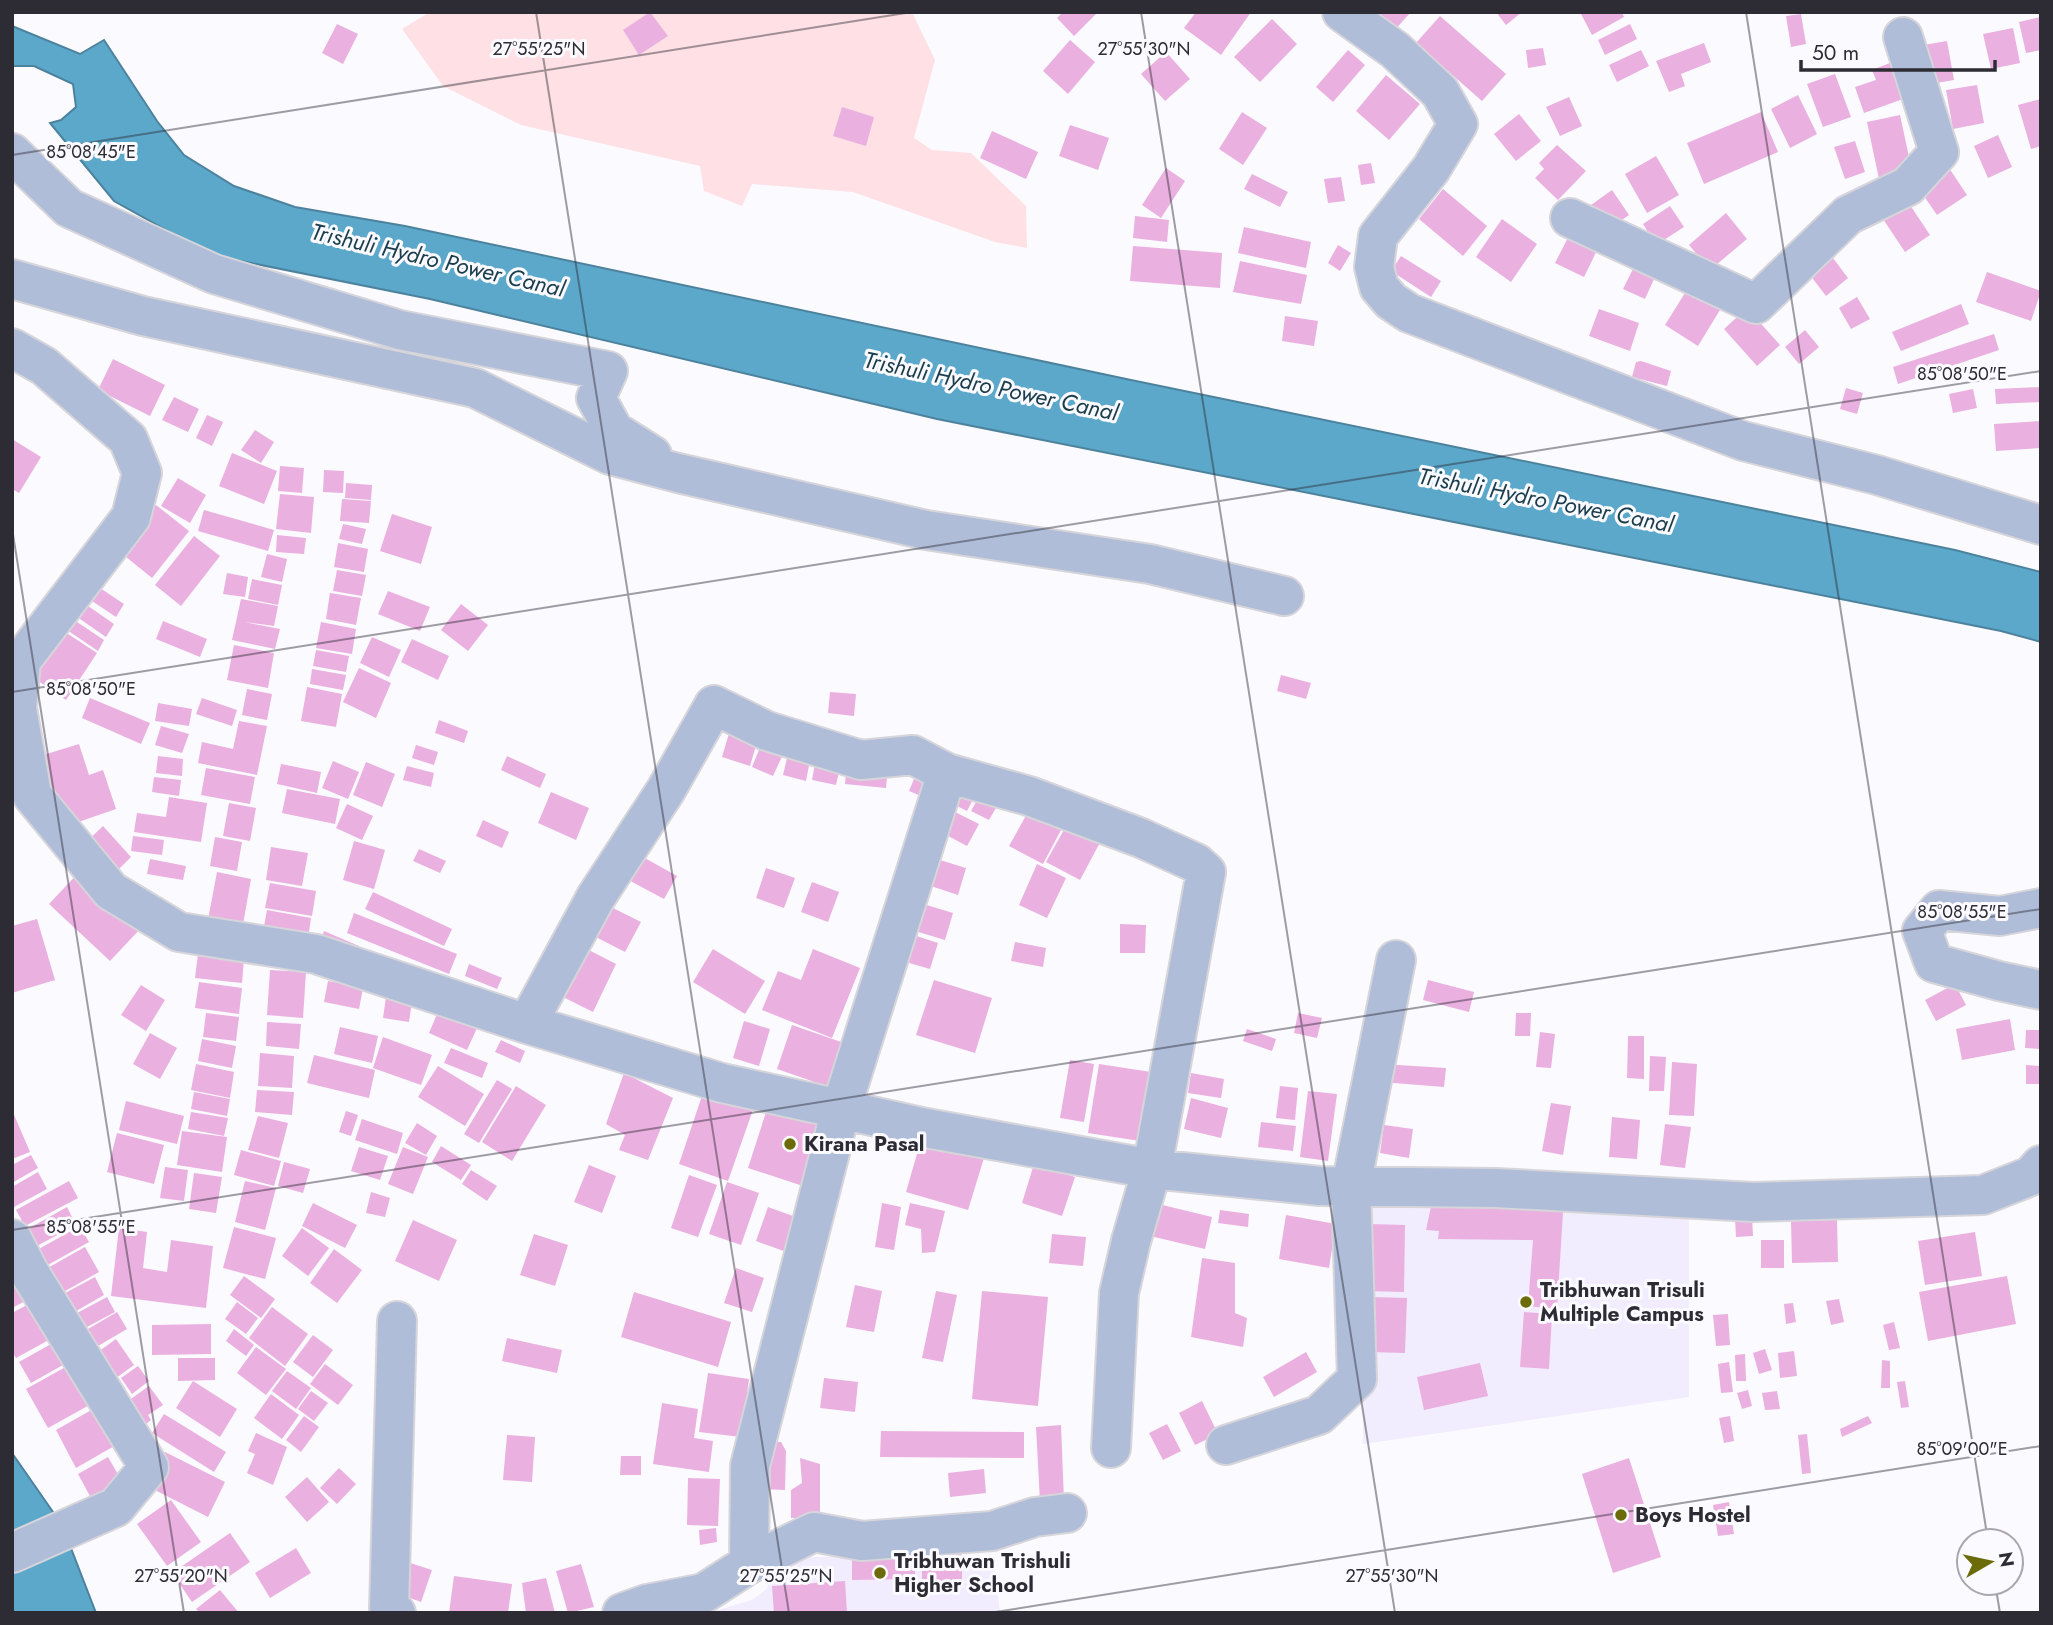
<svg xmlns="http://www.w3.org/2000/svg" width="2053" height="1625" viewBox="0 0 2053 1625" font-family="Jost,sans-serif">
<rect width="100%" height="100%" fill="#fbfaff"/>
<path fill="#f1ecfe" d="M1364,1194l325,14v189l-326,47z
M877,1556l116,1 7,56h-292l44,-13 16,-12 -4,-30z"/>
<path fill="#fee0e5" d="M430,12h482l23,48 -21,78 18,12 39,3 55,53 1,42 -32,-6 -142,-50 -101,-8 -10,22 -38,-15 -4,-25 -179,-41 -78,-39 -41,-57z"/>
<path fill="#5ba8cb" stroke="#4d829d" stroke-width="2" d="M12,26l68,28 24,-14 53,81 27,34 50,31 61,21 110,19 726,154 824,170 86,22v70l-40,-11 -1064,-212 -507,-120 -219,-44 -97,-54 -64,-78 11,-3 15,-13 -3,-23 -39,-18h-22z
M12,1453l50,72 34,88h-84z"/>
<path fill="#eab0e0" d="M650,12l18,24 -29,19 -16,-25z
M1063,12h35l-24,24 -17,-18z
M1196,12h55l-30,43 -37,-27z
M1370,12h41l-19,21z
M1496,12h26l-16,13z
M1580,12h42l2,5 -32,18z
M1801,14l5,30 -15,3 -5,-31z
M1440,16l66,58 -24,27 -66,-58z
M2041,17v33l-15,3 -7,-31z
M1272,19l25,25 -37,38 -26,-25z
M337,24l21,10 -15,30 -21,-11z
M1630,24l7,15 -32,16 -7,-15z
M2013,28l7,35 -29,6 -8,-35z
M1070,40l25,22 -27,32 -25,-23z
M1947,41l7,39 -29,5 -7,-39z
M1704,43l7,19 -30,12 4,12 -16,6 -13,-31z
M1543,48l3,17 -18,3 -2,-18z
M1348,50l17,15 -32,37 -17,-15z
M1641,50l8,16 -32,16 -8,-17z
M1166,52l24,27 -25,22 -24,-27z
M1890,63l13,36 -39,14 -9,-26 21,-7 -4,-10z
M1835,74l16,43 -28,10 -16,-43z
M1386,75l34,29 -31,36 -33,-29z
M1977,85l7,38 -31,6 -7,-39z
M1798,95l19,39 -27,14 -19,-39z
M1569,97l13,29 -22,10 -14,-29z
M2041,99v47l-10,3 -13,-44z
M842,107l32,10 -8,29 -33,-10z
M1242,112l25,16 -24,37 -24,-16z
M1761,112l17,40 -74,32 -17,-41z
M1519,114l22,27 -25,20 -22,-27z
M1900,115l12,56 -33,8 -12,-57z
M1070,125l39,13 -11,32 -39,-14z
M992,131l46,21 -12,27 -46,-21z
M1998,135l14,32 -24,11 -14,-32z
M1855,141l10,31 -20,7 -11,-32z
M1557,145l29,26 -28,29 -23,-22 9,-9 -5,-6z
M1656,156l23,39 -32,18 -22,-39z
M1945,162l22,33 -30,20 -22,-32z
M1371,163l4,20 -14,2 -3,-20z
M1166,168l19,13 -24,37 -19,-13z
M1252,174l36,18 -8,15 -36,-18z
M1341,177l4,24 -17,2 -4,-24z
M1443,189l44,37 -24,30 -44,-37z
M1612,190l17,25 -21,14 -17,-24z
M1906,199l24,36 -25,17 -24,-36z
M1670,206l14,21 -28,18 -13,-21z
M1726,213l21,26 -37,31 -21,-25z
M1135,216l34,4 -2,22 -34,-4z
M1502,219l35,25 -26,38 -35,-25z
M1244,227l67,15 -5,26 -68,-15z
M1573,228l28,14 -17,35 -29,-14z
M1338,245l13,8 -11,18 -12,-8z
M1133,246l89,7 -2,35 -90,-7z
M1401,256l40,25 -10,16 -40,-26z
M1833,258l15,20 -22,18 -16,-21z
M1240,261l67,14 -6,29 -68,-12z
M1633,269l21,10 -9,20 -22,-10z
M1987,272l54,19 -10,30 -55,-19z
M1690,285l33,20 -25,41 -33,-21z
M1857,297l13,22 -19,10 -12,-21z
M1961,304l8,20 -68,27 -9,-19z
M1747,308l33,37 -23,21 -33,-37z
M1599,309l40,14 -9,28 -41,-15z
M1285,316l33,5 -4,25 -32,-5z
M1805,330l14,17 -20,17 -14,-17z
M1994,334l5,16 -101,34 -5,-17z
M113,359l52,26 -15,31 -52,-26z
M1641,361l30,10 -4,15 -35,-9 4,-15z
M2041,387v15l-45,2 -1,-15z
M1846,388l17,5 -6,21 -17,-5z
M1973,389l4,19 -24,5 -4,-19z
M174,397l25,12 -11,23 -26,-12z
M207,415l16,7 -11,24 -16,-8z
M2041,421v27l-45,3 -2,-27z
M255,430l19,12 -13,21 -20,-13z
M12,439l29,18 -22,36 -7,-4z
M232,453l45,18 -13,33 -45,-18z
M280,466l24,2 -2,25 -24,-2z
M324,470l20,1 -1,22 -20,-1z
M178,478l28,17 -16,28 -29,-17z
M346,483l26,2 -1,15 -26,-2z
M280,494l34,3 -3,36 -35,-4z
M342,499l29,2 -2,22 -29,-2z
M156,505l33,26 -37,47 -32,-26z
M204,510l70,20 -6,21 -70,-20z
M392,514l40,13 -11,37 -41,-13z
M343,524l23,5 -4,15 -23,-5z
M277,535l29,3 -2,16 -28,-2z
M194,536l26,20 -39,50 -26,-21z
M338,543l30,6 -4,23 -30,-5z
M267,554l20,5 -5,23 -21,-5z
M337,570l29,5 -4,21 -29,-5z
M227,573l21,4 -3,20 -22,-3z
M252,579l30,6 -4,20 -30,-6z
M88,580l36,24 -8,13 -36,-24z
M388,591l42,16 -10,24 -42,-17z
M330,593l31,5 -5,27 -30,-6z
M78,599l36,25 -8,13 -36,-25z
M241,599l37,7 -4,20 -30,-4 36,7 -5,20 -43,-9z
M461,604l27,21 -20,26 -27,-21z
M68,616l36,24 -6,11 -37,-25z
M163,621l44,18 -7,18 -44,-18z
M321,622l35,7 -4,25 -36,-6z
M65,632l32,21 -31,47 -32,-22z
M372,637l29,13 -12,27 -29,-14z
M412,639l37,17 -11,24 -37,-18z
M234,645l40,8 -6,35 -41,-8z
M316,650l33,6 -3,16 -33,-6z
M359,668l32,15 -15,35 -33,-16z
M312,669l34,6 -3,15 -33,-6z
M1281,675l30,8 -5,16 -29,-8z
M307,687l35,7 -6,33 -35,-6z
M247,689l25,5 -5,26 -25,-5z
M830,692l26,2 -2,22 -26,-3z
M90,698l60,25 -9,21 -59,-26z
M202,698l35,12 -5,16 -36,-12z
M158,703l34,6 -3,17 -34,-5z
M439,720l29,11 -4,12 -29,-10z
M239,721l28,5 -10,49 -59,-12 4,-21 31,7z
M161,726l28,8 -7,19 -27,-8z
M730,730l28,9 -8,27 -28,-9z
M763,740l22,10 -12,26 -21,-9z
M79,744l10,31 14,-5 13,39 -52,18 -24,-71z
M416,745l22,7 -4,13 -22,-7z
M789,750l22,5 -5,26 -23,-6z
M158,756l25,3 -1,17 -26,-3z
M507,756l39,18 -6,14 -39,-18z
M816,758l25,5 -5,22 -24,-5z
M333,761l26,11 -11,27 -26,-11z
M366,762l29,12 -13,33 -29,-12z
M847,762l41,5 -2,21 -41,-4z
M281,764l40,8 -4,21 -40,-9z
M407,766l27,7 -3,14 -28,-7z
M206,768l49,9 -5,27 -49,-9z
M917,772l17,7 -8,19 -17,-7z
M154,777l27,3 -2,16 -27,-4z
M961,781l17,9 -11,21 -18,-9z
M287,789l53,10 -5,25 -53,-11z
M982,791l18,10 -11,19 -18,-9z
M551,792l38,16 -13,32 -38,-17z
M169,797l38,6 -6,39 -67,-10 3,-19 29,4z
M229,803l27,5 -6,33 -27,-5z
M347,804l26,12 -11,24 -26,-12z
M951,810l28,14 -12,22 -28,-15z
M1028,812l33,18 -18,34 -34,-18z
M1071,817l33,18 -24,45 -34,-18z
M483,820l26,12 -7,16 -26,-12z
M103,826l28,31 -20,20 -29,-31z
M133,836l31,4 -2,15 -31,-4z
M215,837l27,5 -5,29 -27,-5z
M354,841l31,9 -11,39 -31,-9z
M271,847l37,6 -6,33 -36,-6z
M419,849l27,12 -6,12 -27,-12z
M634,852l43,24 -13,23 -43,-23z
M930,857l36,11 -8,27 -36,-12z
M150,859l36,7 -3,14 -36,-6z
M1037,864l29,14 -19,40 -28,-13z
M766,868l29,10 -11,30 -28,-10z
M81,870l61,57 -32,34 -61,-57z
M217,872l34,7 -10,57 -35,-6z
M812,882l27,10 -11,30 -27,-10z
M270,883l46,8 -4,25 -47,-8z
M373,892l79,37 -8,17 -79,-37z
M910,900l43,13 -8,27 -43,-13z
M605,904l36,18 -16,30 -35,-18z
M267,910l44,8 -4,27 -45,-8z
M354,913l103,41 -8,20 -102,-41z
M37,919l18,61 -43,13v-67z
M1120,924l26,1 -1,28h-25z
M324,931l35,15 -4,11 -35,-14z
M907,933l31,10 -8,26 -31,-9z
M1015,942l31,6 -3,19 -32,-6z
M581,946l35,18 -23,48 -36,-18z
M713,949l52,32 -20,33 -52,-32z
M813,949l47,19 -28,70 -70,-28 16,-39 23,9z
M198,954l46,5 -2,24 -47,-5z
M469,964l33,14 -5,11 -32,-13z
M270,970l36,2 -3,46 -36,-3z
M934,980l58,18 -17,55 -59,-18z
M1428,980l46,12 -5,20 -46,-12z
M328,981l35,7 -4,21 -35,-7z
M199,982l43,6 -3,26 -44,-6z
M1955,984l11,21 -30,16 -11,-21z
M141,985l24,15 -19,31 -25,-16z
M386,997l26,4 -3,21 -26,-4z
M438,1012l39,16 -10,22 -38,-17z
M206,1013l33,4 -3,24 -33,-4z
M1298,1013l24,5 -5,20 -23,-5z
M1516,1013h15l-1,23h-15z
M2010,1019l5,31 -53,10 -6,-31z
M744,1021l26,8 -11,37 -26,-8z
M267,1022l34,2 -2,25 -33,-3z
M792,1025l52,18 -15,44 -52,-18z
M340,1027l38,9 -6,27 -38,-9z
M1247,1029l29,10 -4,12 -29,-10z
M2026,1030h15v19l-16,-1z
M1540,1032l15,2 -4,34 -15,-1z
M150,1033l27,15 -17,31 -27,-15z
M1628,1036h16v43l-17,-1z
M383,1037l49,18 -11,30 -48,-17z
M202,1039l34,7 -4,22 -34,-7z
M501,1040l24,11 -5,12 -25,-11z
M451,1048l37,15 -6,15 -38,-15z
M260,1053l34,3 -2,32 -34,-2z
M314,1055l61,15 -6,28 -62,-15z
M1650,1056l16,1 -2,34h-15z
M1070,1060l24,4 -10,58 -24,-4z
M1672,1062l25,2 -3,52 -25,-1z
M196,1064l38,8 -4,26 -39,-8z
M1099,1064l52,8 -11,69 -52,-8z
M1382,1064l64,4 -2,19 -63,-5z
M2026,1065l15,1v18h-15z
M438,1066l46,28 -19,32 -47,-29z
M624,1073l49,25 -25,62 -29,-10 6,-15 -19,-11z
M1191,1073l33,6 -3,19 -33,-5z
M497,1080l15,9 -33,54 -15,-9z
M516,1086l30,19 -34,56 -30,-19z
M1280,1086l18,2 -3,32 -19,-2z
M705,1087l50,17 -27,77 -49,-17z
M257,1090l37,2 -2,23 -37,-3z
M1308,1091l29,3 -9,67 -28,-4z
M194,1092l36,7 -3,17 -36,-7z
M1191,1098l37,10 -7,30 -37,-9z
M126,1101l58,15 -7,28 -58,-14z
M1551,1103l20,3 -8,49 -21,-4z
M768,1106l55,17 -20,63 -55,-18z
M12,1110l18,42 -18,7z
M346,1111l12,4 -7,21 -12,-4z
M191,1112l37,6 -4,18 -36,-7z
M258,1116l30,7 -9,35 -31,-8z
M1612,1117l28,3 -3,39 -28,-2z
M362,1119l41,14 -6,21 -42,-14z
M1261,1122l35,4 -3,25 -35,-4z
M417,1123l20,13 -11,19 -21,-12z
M1665,1124l26,3 -6,41 -25,-3z
M1384,1125l29,4 -4,29 -29,-5z
M182,1131l45,6 -5,35 -45,-7z
M117,1133l47,12 -10,39 -47,-12z
M921,1140l63,18 -16,52 -62,-18z
M441,1146l30,19 -10,15 -29,-18z
M359,1147l29,9 -8,24 -29,-9z
M403,1147l25,10 -15,37 -25,-10z
M241,1150l40,11 -7,25 -40,-11z
M31,1155l7,13 -26,15v-18z
M284,1162l26,7 -7,24 -25,-7z
M1034,1164l41,13 -13,39 -40,-13z
M589,1165l27,11 -14,37 -28,-11z
M165,1167l23,3 -4,31 -24,-3z
M471,1170l26,16 -10,15 -25,-17z
M38,1172l9,17 -33,18 -2,-20z
M194,1173l28,4 -6,36 -27,-4z
M689,1175l28,10 -19,52 -27,-9z
M69,1181l9,17 -53,28 -9,-16z
M245,1181l31,7 -11,42 -30,-8z
M727,1182l32,11 -18,52 -32,-11z
M371,1192l19,6 -5,19 -19,-4z
M1432,1202l131,10 -6,97 -29,-3 5,-66 -95,-1 1,-8 -13,-1z
M313,1203l44,22 -12,23 -43,-22z
M882,1203l19,4 -7,43 -19,-3z
M910,1203l35,8 -10,41 -13,1 -1,-24 -16,-4z
M1154,1203l58,14 -7,32 -59,-14z
M67,1207l9,18 -41,22 -9,-17z
M768,1207l36,13 -12,34 -36,-13z
M1220,1210l29,4 -1,13 -30,-4z
M1286,1215l50,9 -7,44 -50,-9z
M1752,1216l1,20 -17,1 -1,-20z
M413,1220l44,20 -18,41 -44,-20z
M1837,1220l1,42 -46,1 -1,-42z
M1369,1224l36,1 -1,67 -37,-1z
M80,1226l9,16 -43,24 -9,-16z
M234,1227l42,11 -11,41 -42,-11z
M119,1228l28,4 -4,36 24,4 4,-32 42,6 -7,62 -95,-12z
M302,1228l27,20 -21,28 -26,-20z
M1975,1232l7,44 -57,9 -7,-44z
M534,1234l34,11 -13,41 -35,-11z
M1052,1234l34,3 -3,29 -34,-3z
M1761,1240h23v28h-23z
M85,1247l14,25 -48,27 -14,-25z
M334,1249l28,21 -25,33 -27,-20z
M1202,1258l33,5v50l12,5 -4,29 -52,-10z
M12,1268l17,31 -17,9z
M736,1268l28,10 -12,34 -28,-9z
M244,1276l31,23 -14,19 -31,-23z
M2007,1276l9,48 -88,17 -9,-49z
M95,1277l9,18 -40,23 -10,-19z
M855,1285l27,6 -8,41 -28,-5z
M936,1291l21,4 -14,67 -21,-4z
M982,1291l66,6 -10,109 -66,-7z
M634,1292l97,30 -13,45 -97,-30z
M107,1297l8,15 -43,23 -8,-15z
M1371,1297l36,1 -2,55 -36,-1z
M1839,1299l5,23 -13,3 -5,-24z
M36,1300l20,36 -40,22 -4,-6v-39z
M237,1302l21,16 -12,16 -21,-15z
M1793,1303l3,19 -10,2 -2,-20z
M272,1307l36,27 -23,32 -36,-28z
M117,1312l10,17 -29,17 -10,-17z
M1524,1312l28,2 -3,55 -29,-2z
M1728,1314l2,31 -14,1 -3,-31z
M1894,1322l6,26 -11,2 -6,-25z
M211,1324v30l-59,1v-30z
M234,1329l20,16 -8,11 -20,-15z
M313,1335l20,15 -20,27 -20,-15z
M507,1338l55,12 -5,23 -55,-12z
M116,1339l18,26 -18,13 -18,-26z
M58,1340l12,21 -39,22 -12,-21z
M256,1347l30,22 -20,26 -29,-22z
M1765,1349l7,21 -13,4 -6,-21z
M1794,1351l3,25 -17,2 -2,-25z
M1306,1352l11,20 -43,25 -11,-20z
M1745,1354l1,27h-10l-1,-26z
M178,1358h37v22l-37,1z
M1882,1360l8,1v27h-9z
M1729,1362l4,30 -12,1 -3,-29z
M1480,1363l8,33 -64,14 -7,-33z
M71,1364l22,39 -45,25 -22,-39z
M325,1364l28,21 -15,20 -28,-21z
M138,1366l11,15 -17,13 -11,-16z
M287,1371l24,17 -15,21 -24,-18z
M708,1373l41,6 -8,58 -42,-5z
M824,1378l34,4 -3,30 -35,-4z
M193,1381l44,28 -17,28 -44,-29z
M1905,1381l4,26 -8,1 -4,-26z
M149,1386l14,19 -15,10 3,5 -13,10 -17,-24z
M1748,1390l4,16 -10,3 -5,-16z
M311,1391l17,12 -14,18 -16,-12z
M1777,1391l3,18 -15,1 -3,-17z
M271,1394l28,21 -17,24 -28,-21z
M1202,1401l16,33 -23,11 -16,-32z
M662,1403l36,6 -4,29 19,3 -4,31 -56,-8z
M95,1408l21,37 -40,23 -20,-38z
M164,1414l62,38 -12,20 -62,-39z
M304,1416l15,11 -18,25 -15,-12z
M1730,1416l4,25 -10,2 -5,-25z
M1868,1416l4,7 -30,14 -2,-8z
M1167,1424l14,27 -18,9 -14,-27z
M1061,1425l3,76 -24,1 -4,-75z
M881,1431l143,1v26l-144,-1z
M256,1433l31,14 -14,38 -26,-12 8,-19 -7,-3z
M1807,1434l4,39 -9,1 -4,-39z
M507,1435l28,2 -3,45 -29,-2z
M763,1441l18,1 5,9 -1,39 -24,-1z
M165,1452l60,30 -17,35 -61,-31z
M621,1456h20v19h-21z
M108,1457l20,35 -31,17 -19,-35z
M800,1458l20,6v54h-29v-28l11,-7z
M1629,1458l32,99 -48,16 -31,-99z
M339,1468l17,16 -19,20 -17,-16z
M984,1469l2,24 -36,4 -2,-24z
M307,1477l22,25 -22,20 -22,-25z
M688,1478l32,1 -2,47 -31,-1z
M171,1500l30,42 -34,24 -30,-42z
M1729,1502l5,32 -16,2 -5,-31z
M716,1528l1,14 -17,3 -1,-15z
M230,1533l20,29 -58,40 -20,-29z
M922,1546h40v36h-40z
M296,1548l15,25 -41,25 -15,-25z
M915,1548v31l-63,1v-31z
M404,1561l28,9 -11,32 -19,-7z
M581,1564l13,43 -26,6 -12,-42z
M454,1576l58,8 -4,29h-59z
M546,1578l9,35h-29l-4,-30z
M845,1581l2,32h-73l-2,-27z
M220,1590l19,23h-39l-4,-4z"/>
<g fill="none" stroke-linecap="round" stroke-linejoin="round">
<g stroke="#d6d5da" stroke-width="42">
<path id="minor" d="M1342,12l53,38 45,42 18,32 -27,45 -53,67 -4,31 5,20 12,14 18,12 334,128 134,34 164,50
M12,153l57,55 145,66 186,56 208,41 -12,27 18,33 38,24
M1570,218l186,86 92,-89 60,-29 31,-34 -36,-115
M12,279l131,37 332,72 135,67 68,18 248,57 224,34 134,32
M12,348l32,18 84,73 14,34 -11,44 -110,144 -4,47 15,87 79,96 68,41 137,22 211,70 195,59 204,45 226,41 168,17 176,2 257,14 230,-7 48,-19 10,-11
M947,773l82,23 112,42 55,25 10,9 -54,297 -21,72 -12,52 -8,155
M2041,908l-41,8 -61,-6 -17,21 12,32 65,18 42,9
M527,1024l69,-127 70,-107 48,-85 53,26 94,29 52,-5 34,18 -106,336 -91,357 -1,98 -45,29 -57,11 -25,9
M12,1239l17,33 120,195 -33,40 -104,46
M1226,1445l93,-30 38,-36 -6,-193 45,-226
M749,1564l65,-32 48,9 130,-10 43,-14 32,-4
M396,1613l-7,-4 8,-288"/>
</g>
<use href="#minor" stroke="#b0bdd9" stroke-width="38"/>
</g>
<path fill="none" stroke="#2d2b33" stroke-width="2" stroke-opacity="0.45" d="M536,12l253,1601M1141,12l254,1601M1746,12l242,1529M12,155l900,-143M12,528l172,1085M12,692l2029,-321M12,1230l2029,-321M1995,1583l5,30M989,1613l1052,-167"/>
<g fill="#6b6b09" stroke="#fbfaff" stroke-width="2.5">
<circle cx="790" cy="1144" r="7"/>
<circle cx="1526" cy="1302" r="7"/>
<circle cx="1621" cy="1515" r="7"/>
<circle cx="880" cy="1573" r="7"/>
</g>
<g text-anchor="middle" stroke-width="6" stroke-linejoin="round" paint-order="stroke">
<g font-size="21" font-weight="bold" fill="#2d2b33" stroke="#fbfaff" text-anchor="start">
<text x="804" y="1151">Kirana Pasal</text>
<text x="1540" y="1297">Tribhuwan Trisuli<tspan x="1540" dy="24">Multiple Campus</tspan></text>
<text x="1635" y="1522">Boys Hostel</text>
<text x="894" y="1568">Tribhuwan Trishuli<tspan x="894" dy="24">Higher School</tspan></text>
</g>
<g font-size="23" font-style="italic" fill="#1a3d4d" stroke="#fbfaff">
<text transform="translate(438 260) rotate(13)" y="8">Trishuli Hydro Power Canal</text>
<text transform="translate(991 386) rotate(12)" y="8">Trishuli Hydro Power Canal</text>
<text transform="translate(1546 500) rotate(11)" y="8">Trishuli Hydro Power Canal</text>
</g>
</g>
<g font-size="18" text-anchor="middle" fill="#2d2b33" stroke="#fbfaff" stroke-width="6" stroke-linejoin="round" paint-order="stroke">
<text x="539" y="55">27°55'25"N</text>
<text x="1144" y="55">27°55'30"N</text>
<text x="91" y="158">85°08'45"E</text>
<text x="1962" y="380">85°08'50"E</text>
<text x="91" y="695">85°08'50"E</text>
<text x="1962" y="918">85°08'55"E</text>
<text x="91" y="1233">85°08'55"E</text>
<text x="1962" y="1455">85°09'00"E</text>
<text x="181" y="1582">27°55'20"N</text>
<text x="786" y="1582">27°55'25"N</text>
<text x="1392" y="1582">27°55'30"N</text>
</g>
<rect width="2053" height="1625" fill="none" stroke="#2d2b33" stroke-width="28"/>
<g transform="translate(1990 1562) rotate(81)"><circle r="33" fill="#fbfaff" stroke="#a9a7ad" stroke-width="2"/>
<path d="M0-5L12 26L0 18L-12 26Z" fill="#6b6b09"/>
<text y="-10" font-size="19" font-weight="bold" text-anchor="middle" fill="#2d2b33">N</text>
</g>
<path d="M1801 60v10h194v-10" fill="none" stroke="#2d2b33" stroke-width="3.5"/>
<text x="1812" y="60" font-size="21" fill="#2d2b33" stroke="#fbfaff" stroke-width="5" paint-order="stroke">50 m</text>
</svg>
